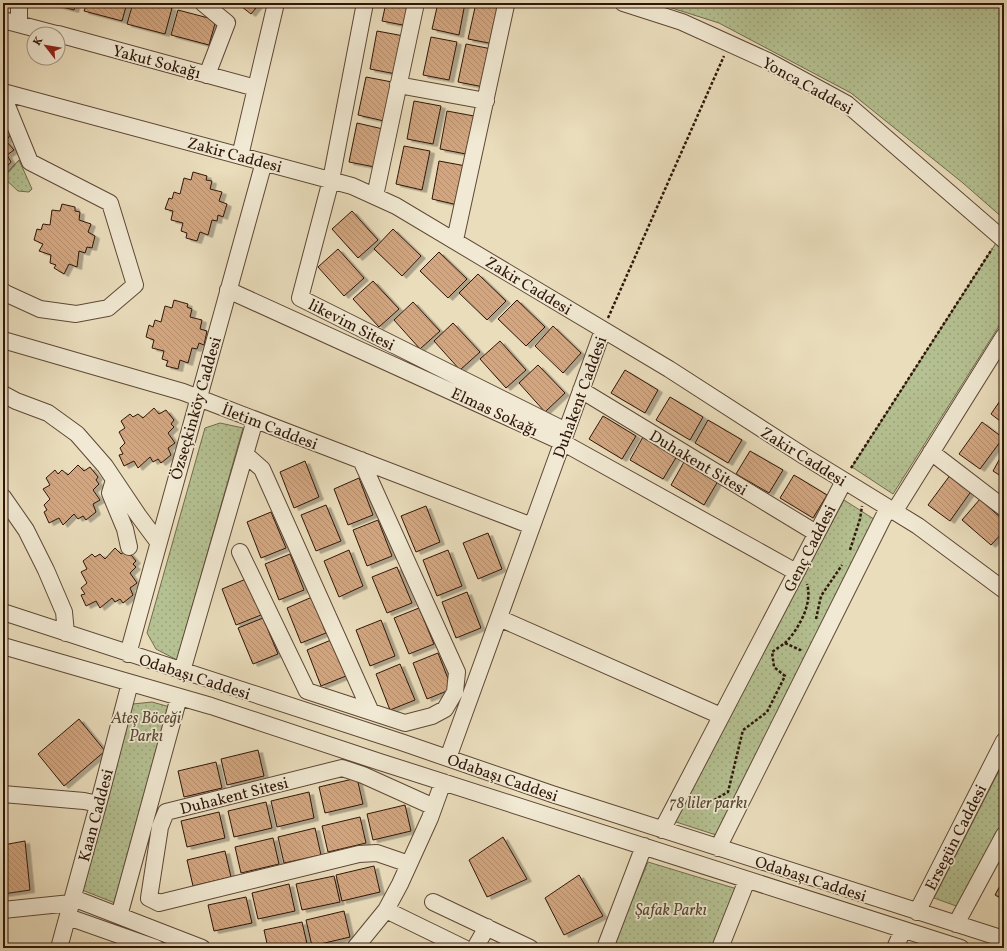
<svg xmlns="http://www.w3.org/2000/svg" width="1007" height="951" viewBox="0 0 1007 951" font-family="Vollkorn,serif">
<defs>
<pattern id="grass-dots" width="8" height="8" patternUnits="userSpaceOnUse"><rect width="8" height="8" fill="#b5c192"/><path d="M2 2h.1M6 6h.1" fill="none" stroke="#9ca57d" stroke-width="1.8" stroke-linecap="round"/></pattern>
<pattern id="building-back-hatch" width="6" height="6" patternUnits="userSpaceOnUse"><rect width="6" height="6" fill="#d3a680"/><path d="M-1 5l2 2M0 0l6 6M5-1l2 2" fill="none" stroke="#b58e6d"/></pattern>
<filter id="shadow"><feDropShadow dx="4.5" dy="2.5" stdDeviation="0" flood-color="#0004"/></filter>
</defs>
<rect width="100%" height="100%" fill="#eaddbc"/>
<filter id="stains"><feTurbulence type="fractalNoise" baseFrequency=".005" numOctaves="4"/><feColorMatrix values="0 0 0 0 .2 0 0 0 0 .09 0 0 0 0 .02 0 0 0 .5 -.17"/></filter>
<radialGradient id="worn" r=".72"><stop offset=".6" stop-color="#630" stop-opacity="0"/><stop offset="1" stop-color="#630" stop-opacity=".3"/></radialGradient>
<path fill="url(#grass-dots)" stroke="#726c4e" d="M656,3h348v216l-41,-36 -112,-90 -132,-70z
M19,160l13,29 -3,3 -11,-1 -15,-14z
M996,243l8,8v67l-111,176 -41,-27z
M220,423l23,5 -66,232 -21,-11 -9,-16 58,-205z
M844,500l33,21 -161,314 -43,-14z
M152,702l18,5 -55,196 -33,-13 51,-186z
M1004,761v63l-45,83 -25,-9z
M648,862l89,27 -24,59h-101z"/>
<path fill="url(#building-back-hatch)" stroke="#2f1609" filter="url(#shadow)" d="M48,3h28l-2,7z
M87,3h40l-5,18 -38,-10z
M133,3h20l19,5 -7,26 -38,-10z
M237,3h23l-9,11z
M386,3h27l-5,23 -26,-5z
M438,3h27l-6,32 -27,-6z
M476,3h13l13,3 -8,38 -26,-5z
M178,10l38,10 -7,25 -38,-10z
M377,31l27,5 -8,38 -26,-5z
M431,37l26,5 -8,38 -26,-5z
M466,44l26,5 -8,38 -26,-5z
M366,77l26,5 -8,39 -26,-6z
M414,101l27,5 -8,38 -26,-5z
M447,111l27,5 -8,38 -26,-5z
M3,121l7,7 -2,3 3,3 -5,7 8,9 -7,5 4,7 -8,9z
M357,123l26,6 -8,38 -26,-5z
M404,146l26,5 -8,39 -26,-6z
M439,161l27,5 -8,39 -26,-6z
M193,172l14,4 -1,4 6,1 -2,8 12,3 -3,9 8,3 -4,13 -5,-2 -1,6 -5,-1 -4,15 -8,-3 -3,9 -11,-3 1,-5 -6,-2 2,-8 -12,-3 2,-9 -8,-2 4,-11 3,1 2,-7 6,2 4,-16 7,2z
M62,204l13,3v4l5,1 -1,8 12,4 -3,8 7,4 -3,12 -5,-1 -2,6 -6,-2 -2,16 -8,-3 -5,10 -10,-6 2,-3 -6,-2 1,-8 -12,-4 4,-7 -9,-4 3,-11 4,1 2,-6 7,1 2,-15 8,1z
M352,211l26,29 -20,18 -26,-29z
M393,229l28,27 -19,20 -28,-27z
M338,249l26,29 -20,18 -26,-29z
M439,252l28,27 -19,19 -28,-27z
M478,274l28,27 -19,19 -28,-27z
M373,281l26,28 -20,18 -26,-28z
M174,300l14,4 -1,3 5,2 -2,8 12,3 -2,9 7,2 -3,14 -5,-2 -2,6 -5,-1 -4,15 -8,-3 -2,9 -12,-3 2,-5 -6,-2 2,-8 -12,-3 2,-8 -8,-3 3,-12 4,2 2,-7 6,2 4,-16 7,2z
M517,300l28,27 -19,19 -28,-27z
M413,302l27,29 -20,18 -26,-29z
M453,323l27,29 -20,18 -26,-29z
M553,326l28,27 -18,20 -28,-27z
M500,341l26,29 -20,18 -26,-29z
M538,365l27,28 -20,19 -26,-29z
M625,370l33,20 -13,23 -34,-20z
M1004,395v29l-13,-10z
M670,397l33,20 -13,23 -34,-20z
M154,408l5,6 7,-4 8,10 -3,4 3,3 -6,6 7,10 -7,5 3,7 -10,8 -3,-4 -5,3 -3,-5 -12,11 -4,-7 -10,5 -5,-11 4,-1 -3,-6 5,-5 -6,-11 6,-4 -4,-7 9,-7 3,3 5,-3 5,4z
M603,416l33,20 -14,23 -33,-20z
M708,420l34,20 -14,23 -33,-20z
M982,422l21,16 -23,31 -21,-15z
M643,437l34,19 -14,23 -33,-19z
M750,451l33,19 -14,23 -33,-19z
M1004,451v27l-11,-7z
M305,461l14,36 -25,11 -14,-36z
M684,462l34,19 -14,24 -33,-20z
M78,465l6,6 6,-4 8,10 -2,3 3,4 -6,6 7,10 -7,4 3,8 -10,8 -3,-4 -5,3 -4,-5 -11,11 -4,-7 -10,5 -5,-11 3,-2 -3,-5 6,-6 -7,-10 7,-4 -4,-7 9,-8 3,4 4,-4 6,5z
M951,474l21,16 -22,31 -22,-16z
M794,475l33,20 -14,23 -33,-20z
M359,478l14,37 -25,10 -14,-36z
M980,499l24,22v10l-13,14 -29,-25z
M326,505l15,36 -25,10 -15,-36z
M426,506l14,36 -24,10 -15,-36z
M271,512l15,36 -25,10 -14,-36z
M378,520l14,36 -25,10 -14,-36z
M488,533l14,36 -24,10 -15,-36z
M115,548l6,6 6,-4 9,11 -3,3 3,3 -6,6 7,10 -7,5 3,7 -10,8 -3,-4 -5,3 -3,-4 -12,10 -4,-7 -10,5 -5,-11 4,-1 -4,-6 6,-5 -6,-11 6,-3 -4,-8 9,-7 3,3 5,-3 5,5z
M349,550l14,36 -24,11 -15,-36z
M448,550l14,36 -25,10 -14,-36z
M290,554l14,36 -25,10 -14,-36z
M397,567l15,36 -25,10 -15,-36z
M246,579l15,36 -25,10 -14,-36z
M467,592l14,36 -25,10 -14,-36z
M312,597l14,36 -25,10 -14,-35z
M419,608l15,36 -25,10 -15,-36z
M263,618l15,36 -25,10 -15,-36z
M381,620l14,36 -25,10 -14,-36z
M331,640l15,36 -25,10 -14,-36z
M438,653l14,36 -25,10 -14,-36z
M400,664l15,36 -25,10 -14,-36z
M79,719l26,32 -41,35 -26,-32z
M258,750l6,26 -37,9 -6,-26z
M216,762l6,26 -38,9 -6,-26z
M357,778l6,26 -38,9 -6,-26z
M309,792l5,26 -37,9 -6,-26z
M266,802l6,26 -38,9 -6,-26z
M405,805l6,26 -38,9 -6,-26z
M219,812l6,26 -38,9 -6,-26z
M360,817l6,26 -38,9 -6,-26z
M315,828l6,27 -37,8 -6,-26z
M503,837l24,42 -40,18 -18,-37z
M273,838l6,26 -38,9 -6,-26z
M25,841l5,49 -27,4v-49z
M225,851l6,26 -38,9 -6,-26z
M374,866l6,26 -38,9 -6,-26z
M579,875l24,41 -39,19 -19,-37z
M334,876l6,26 -38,8 -6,-26z
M1004,878v22l-9,-5z
M289,884l6,27 -37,8 -6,-26z
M246,897l6,26 -38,8 -6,-26z
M344,911l6,26 -38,9 -6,-26z
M302,922l6,26h-40l-4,-18z"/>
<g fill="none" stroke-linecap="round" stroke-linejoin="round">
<g stroke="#5e4836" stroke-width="18">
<path id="minor" d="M19,3v21
M203,3l24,20 -20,52
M365,3l-34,177 -31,118 266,133
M623,3l59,19 86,39 79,43 157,136
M3,20l53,14
M58,34l198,54
M398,85l88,16
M3,92l349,94 44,20 273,163 135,87 114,70 86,64
M3,96l27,66 80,41 25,82 -27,23 -32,6 -36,-5 -35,-16 -2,-2
M240,156l36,-153
M375,196l41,-193
M455,240l51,-235
M228,290l334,152 234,130
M3,340l180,52 349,134
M581,390l235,143
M3,394l13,7 32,12 29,21 28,32 33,49 20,27
M931,452l73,56
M245,454l17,15 108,241
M114,480l-4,13 15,36 4,18
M3,497l23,33 20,40 18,42 2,21
M894,512l110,-176
M240,552l67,139 98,32 27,-7 13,-7 10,-17 2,-20 -96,-212
M3,612l398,130 151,52 452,145
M499,618l222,98
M3,646l208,60 169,56 581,186
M128,654l136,-492
M182,671l73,-251
M448,758l155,-428
M3,794l81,7 14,3
M662,830l182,-349
M718,848l170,-340
M409,864l-32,-11 -18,1 -200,49 -10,-5 11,-71 6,-15 176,-44 21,7 71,32
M73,898l129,50
M433,902l97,46
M3,910l68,-7
M386,910l78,38
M917,912l87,-171
M119,916l60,-219
M68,917l88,31
M956,924l48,-89
M59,948l42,-154 29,-111
M355,948l31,-38 14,-26 30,-66 13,-36
M475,948l12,-21
M605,948l39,-102
M720,948l27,-68
M895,948l8,-18"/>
</g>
<path stroke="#2f1609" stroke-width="2.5" stroke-dasharray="3 2" stroke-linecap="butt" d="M608,318l116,-262
M851,468l141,-219
M850,550l10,-31 2,-13
M816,619l5,-23 21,-31
M785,643l15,7 1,-2
M714,800l14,-8 15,-62 24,-18 18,-36 -11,-9 -2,-15c4,-3 9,-6 13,-9 14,-14 28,-40 22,-59"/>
<use href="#minor" stroke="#f1e9d3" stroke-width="16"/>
</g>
<g text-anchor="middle" stroke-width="3.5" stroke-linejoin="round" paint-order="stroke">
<g font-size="16" fill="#2f1609" stroke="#f1e9d3">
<text transform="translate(157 61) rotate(15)" y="6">Yakut Sokağı</text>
<text transform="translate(808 85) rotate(29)" y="6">Yonca Caddesi</text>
<text transform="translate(235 154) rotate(15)" y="6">Zakir Caddesi</text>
<text transform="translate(529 285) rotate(31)" y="6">Zakir Caddesi</text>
<text transform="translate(352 324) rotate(27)" y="6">likevim Sitesi</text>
<text transform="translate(579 397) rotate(-70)" y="6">Duhakent Caddesi</text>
<text transform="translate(195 408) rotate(-74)" y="6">Özseçkinköy Caddesi</text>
<text transform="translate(495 411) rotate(25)" y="6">Elmas Sokağı</text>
<text transform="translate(270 426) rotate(21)" y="6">İletim Caddesi</text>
<text transform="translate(804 456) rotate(32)" y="6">Zakir Caddesi</text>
<text transform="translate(699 462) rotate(31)" y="6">Duhakent Sitesi</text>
<text transform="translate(809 548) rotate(-63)" y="6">Genç Caddesi</text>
<text transform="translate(195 676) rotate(18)" y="6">Odabaşı Caddesi</text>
<text transform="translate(503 777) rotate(19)" y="6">Odabaşı Caddesi</text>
<text transform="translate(234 795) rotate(-14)" y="6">Duhakent Sitesi</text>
<text transform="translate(95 815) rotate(-75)" y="6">Kaan Caddesi</text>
<text transform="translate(955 837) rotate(-63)" y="6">Ersegün Caddesi</text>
<text transform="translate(811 878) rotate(18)" y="6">Odabaşı Caddesi</text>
</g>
<g font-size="16" font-style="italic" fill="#574932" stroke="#f1e9d3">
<text x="146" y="723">Ateş Böceği<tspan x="146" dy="18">Parkı</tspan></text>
<text x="708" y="808">78 liler parkı</text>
<text x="671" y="915">Şafak Parkı</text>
</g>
</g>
<rect width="1007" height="951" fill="none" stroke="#eaddbc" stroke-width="16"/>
<rect x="4" y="4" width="999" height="943" fill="none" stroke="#2f1609" stroke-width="2"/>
<rect x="8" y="8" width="991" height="935" fill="none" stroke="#2f1609"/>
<g transform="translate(46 46) rotate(301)"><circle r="19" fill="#f1e9d3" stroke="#a39582"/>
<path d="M0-3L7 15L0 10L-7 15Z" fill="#8f2418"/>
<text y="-6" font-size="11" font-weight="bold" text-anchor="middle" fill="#2f1609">K</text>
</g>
<rect width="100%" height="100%" filter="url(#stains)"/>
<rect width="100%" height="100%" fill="url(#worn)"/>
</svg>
